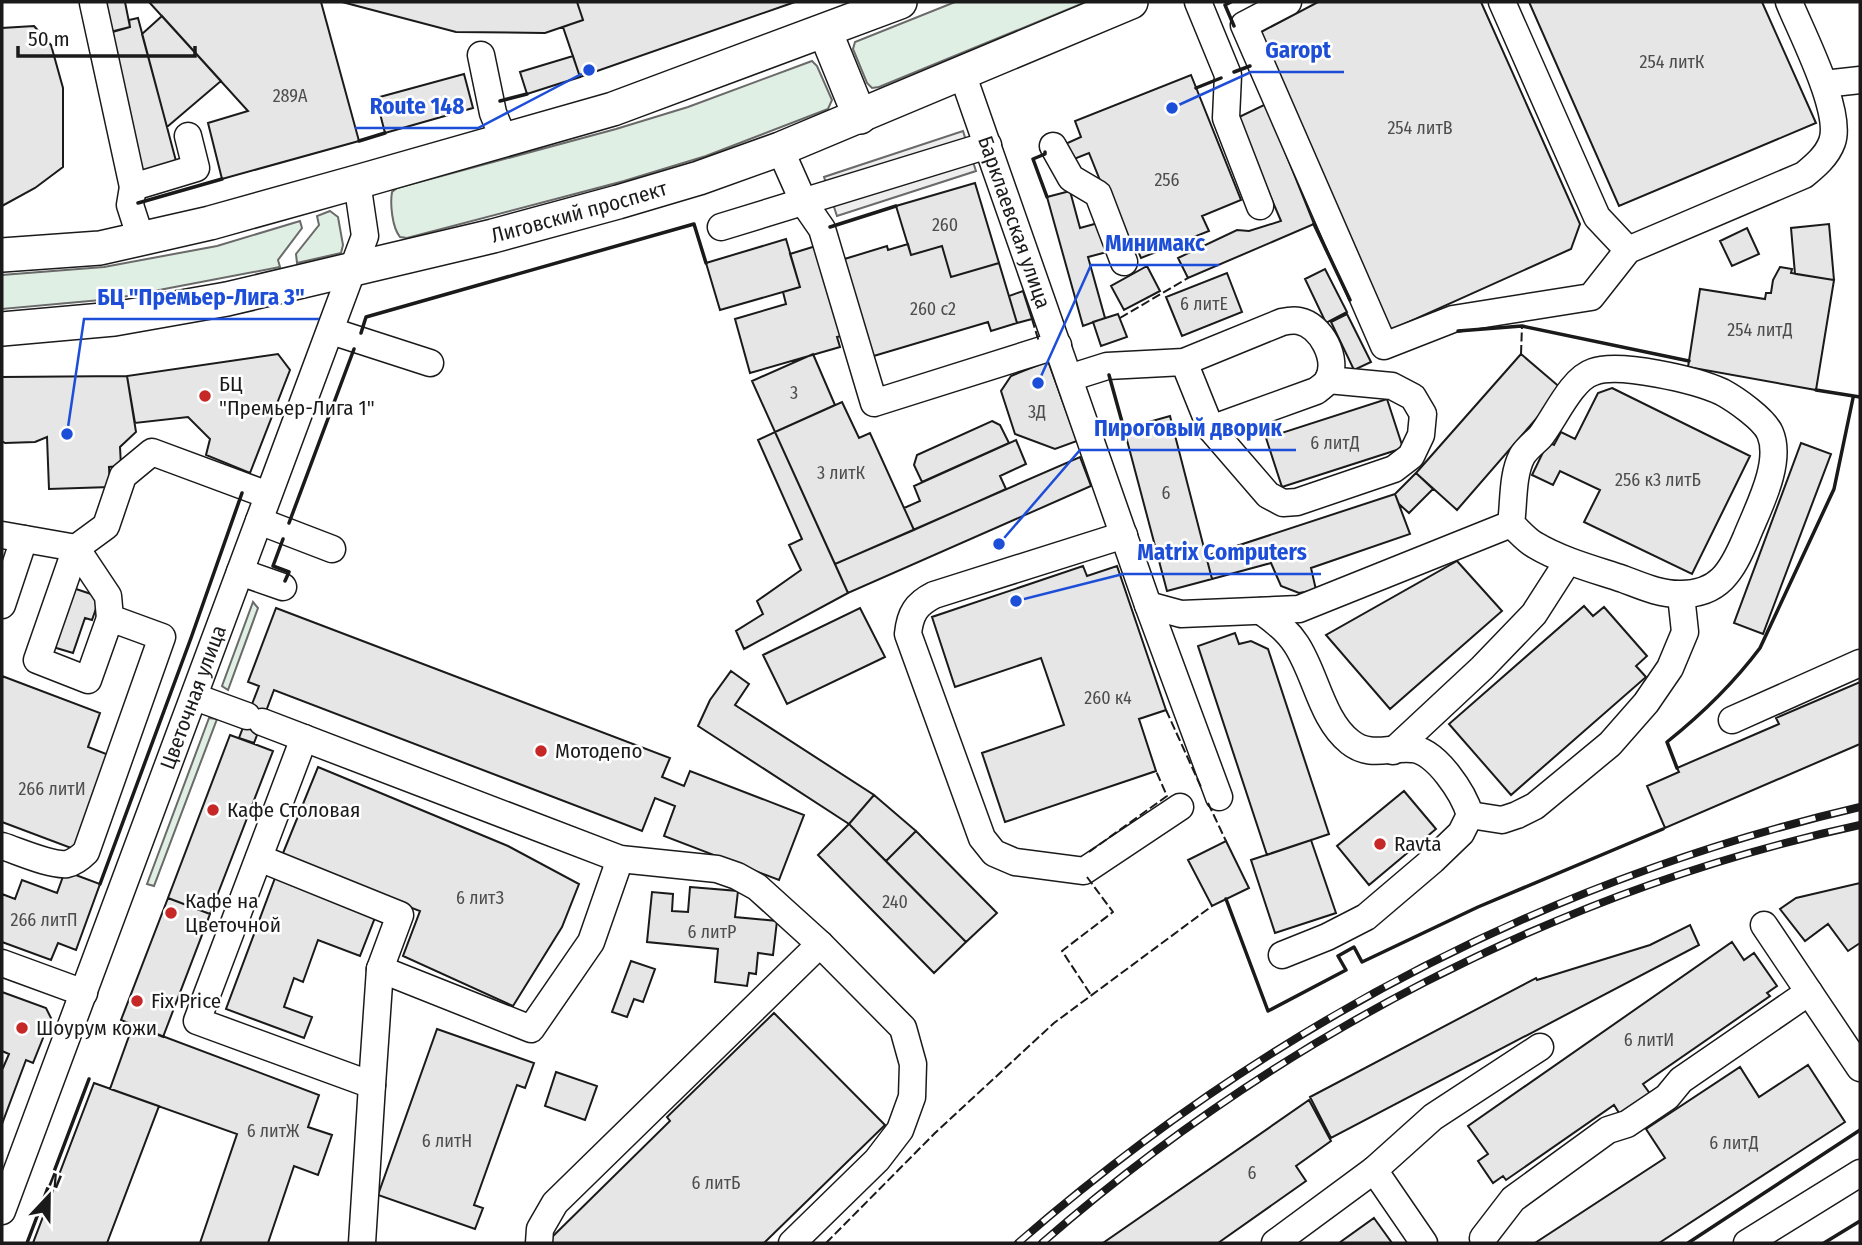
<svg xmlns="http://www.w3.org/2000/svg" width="1862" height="1245" viewBox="0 0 1862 1245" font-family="'Fira Sans Condensed',sans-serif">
<rect width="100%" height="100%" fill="#fff"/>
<path fill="#e0efe3" stroke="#6a6a6a" stroke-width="2" d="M955,2h131l-207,85 -7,1 -5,-5 -14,-34 2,-7z
M812,61l5,5 15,34 -4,9 -122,47 -82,25 -217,57 -7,-1c-8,-10 -10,-33 -8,-45l5,-4 219,-59 72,-22z
M330,211l8,6 5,28 -2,8 -44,10 -1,-9 23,-29 -2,-9z
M300,221l2,7 -24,32 2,7 -168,32 -110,10v-34l102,-8 113,-21z
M253,602l5,6 -30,82 -6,-4z
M209,718l8,1 -63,167 -7,-2z"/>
<path fill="#ededed" stroke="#6a6a6a" stroke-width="2" d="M963,131l13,40 -139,45 -13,-39z"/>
<path fill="#e6e6e6" stroke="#1a1a1a" stroke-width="2" d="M102,2h23l5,25 -21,6z
M149,2h172l38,139 -137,38 -14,-56 40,-12z
M342,2h235l6,18 -38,13 -89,-1z
M577,2h218l-215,75 -17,-50 20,-7z
M1318,2h163l99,222 -9,25 -180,81 -130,-298z
M1529,2h233l54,121 -197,83z
M162,16l59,65 -54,46 -25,-93z
M138,18l38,143 -34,10 -36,-138 24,-6 -1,-7z
M34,26l17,19 12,43v79l-28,21 -33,18v-178z
M573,56l7,21 -53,17 -7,-22z
M464,74l9,34 -88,25 -9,-35z
M1191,75l50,125 -39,16 7,15 -68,27 -9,-21 -8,3 -35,-87 -20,8 -6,-16 18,-8 -6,-16z
M1266,104l48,120 -126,54 -10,-20 59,-28 12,1 32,-10 -44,-103z
M975,183l24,80 -48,14 -9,-31 -31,9 -15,-49z
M1070,191l10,37 18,-5 9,29 -19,5 17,61 -22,8 -36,-129z
M1829,224l5,56 -39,-6 -4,-46z
M1747,228l12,26 -27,12 -12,-25z
M786,239l14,48 -80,23 -14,-47z
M908,244l3,11 31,-9 9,31 48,-14 18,60 -26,8 -3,-9 -121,36 -29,-97 49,-15 1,4z
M819,245l27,90 -9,2 3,10 -90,26 -15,-54 51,-15 -3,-12 17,-5 -10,-33z
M1147,266l13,25 -36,19 -13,-24z
M1780,267l12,2 -1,4 43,7 -18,110 -128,-23 12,-78 65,10 1,-6h5l2,-13z
M1325,269l22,43 -21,11 -21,-44z
M1227,273l15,39 -60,24 -16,-39z
M1023,291l9,28 -15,4 -8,-27z
M1118,314l9,23 -26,9 -8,-24z
M1347,314l24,48 -17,8 -23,-48z
M278,354l12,16 -40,103 -44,-18 4,-16 -22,-22 -53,6 -8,-47z
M813,354l22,51 -60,27 -23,-51z
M1521,354l41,35 -105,121 -41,-37z
M1048,361l29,80 -22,8 -40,-15 -14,-43 10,-15z
M127,376l9,56 -16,15 1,19 -12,1 1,20 -61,2 -2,-52 -12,5 -30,1 -3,-2v-64z
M1612,388l138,68 -58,118 -108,-52 16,-32 -40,-19 -7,14 -21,-10 16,-33 6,3 7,-13 14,7 23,-46z
M1387,399l16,49 -121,39 -16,-49z
M842,402l17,36 11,-5 44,97 -79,34 -60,-132z
M1170,416l42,163 -45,12 -43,-162z
M992,421l8,4 9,18 -87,39 -8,-17 3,-10z
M775,432l73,161 -104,56 -8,-18 27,-17 -6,-13 44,-31 -12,-25 13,-6 -44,-99z
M1016,440l10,24 -26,12 6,13 -92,41 -10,-22 16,-7 -6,-15z
M1801,443l30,11 -68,180 -29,-11z
M1080,457l11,29 -243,107 -13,-29z
M1416,473l17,16 -24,24 -10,-9 -4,-10z
M1395,494l15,40 -99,34 5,22 -17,3 -18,-7 -10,-23 -59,16 -6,-23z
M1457,561l45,50 -112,98 -64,-74z
M1083,566l4,10 30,-10 49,144 -27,9 17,52 -151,51 -23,-69 82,-28 -23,-67 -86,29 -23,-70z
M73,588l27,9 -8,23 -7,-2 -12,35 -20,-6z
M1584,606l9,10 11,-9 43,49 -11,10 10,11 -135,118 -62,-71z
M276,608l394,150 -8,19 22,9 6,-15 114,44 -25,65 -115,-44 11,-30 -20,-8 -13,33 -368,-141 -20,53 -15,-5 20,-52 -11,-4z
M860,608l25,49 -98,47 -24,-49z
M1235,633l4,11 12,-3 17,8 61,185 -62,21 -69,-209z
M731,671l18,13 -14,21 139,90 -25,29 -151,-98 12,-26z
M2,676l98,37 -12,34 26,10 -35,94 -77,-29z
M1860,682v62l-195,84 -18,-42 32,-14 -2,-4 102,-44 -3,-6z
M230,735l43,16 -63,163 -42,-16z
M318,767l190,79 71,38 -17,43 -49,79 -110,-50 17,-45 -139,-53z
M1404,791l32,38 -67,56 -32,-39z
M874,795l42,36 -30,30 -37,-37z
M849,824l117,118 -32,31 -116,-118z
M916,831l81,82 -31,29 -80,-81z
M1311,840l25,73 -61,20 -24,-73z
M1226,841l23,47 -37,18 -24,-46z
M65,871l35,13 -24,66 -18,-7 -7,17 -49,-18v-48l13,5 7,-19 35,13z
M275,878l101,37 -16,41 -42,-16 -15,42 -9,-4 -10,29 28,10 -8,21 -78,-29z
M1860,883v60l-12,8 -20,-27 -23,17 -25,-32 16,-11z
M690,887l48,4 -3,26 42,4 -4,34 -15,-2 -2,21 -7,-1 -2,13 -32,-4 3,-33 -71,-7 5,-50 21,2 -1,17 16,1z
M168,898l42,16 -47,123 -42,-17z
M1690,925l9,20 -368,193 -21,-41 226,-119 1,2 113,-35z
M1732,942l12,18 10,-7 23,33 -10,7 3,3 -127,88 8,11 -30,21 -7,-11 -108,75 -3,-4 -10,7 -15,-22 10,-7 -20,-28z
M631,961l24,8 -12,33 -9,-3 -7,18 -15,-5z
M2,992l44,16 5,10 -18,45 -7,-3 -24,64v-56h1l6,-14 -7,-3z
M774,1013l111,112 -121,118h-215l-2,-1 123,-121 -3,-4z
M133,1025l186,70 -11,32 24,8 -14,40 -24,-9 -26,77h-68l37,-109 -127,-45z
M437,1029l97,34 -9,25 -8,-3 -43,120 9,3 -8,21 -97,-34z
M1808,1065l37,57 -186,121h-124l130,-85 -19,-29 94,-62 19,30z
M556,1072l41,14 -12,34 -40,-14z
M94,1083l65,23 -52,137h-74z
M1309,1100l22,41 -35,25 10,15 -88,62h-115z
M1374,1218l18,25h-53z"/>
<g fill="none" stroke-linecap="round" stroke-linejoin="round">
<g stroke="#1a1a1a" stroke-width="29">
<g id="minor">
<path d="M1198,2l30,73 -2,43 34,88"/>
<path d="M1288,2l-44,23 140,321 69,-27 138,-22 37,-47 176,-75c11,-9 23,-19 28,-33 11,-30 -31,-110 -43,-140"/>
<path d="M1502,2l95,215 31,33"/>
<path d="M93,3l40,184 -3,18 11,34"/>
<path d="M481,55l12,58 11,27"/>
<path id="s1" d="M962,73l186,532 71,192"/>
<path d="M1824,84l36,-4"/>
<path d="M1053,146l18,32 27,16 26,68"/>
<path d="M780,149l24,54 18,26 52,174 184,-58"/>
<path d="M133,187l63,-19 -8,-32"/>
<path d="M721,227l267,-82"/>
<path d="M331,331l99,32"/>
<path d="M1184,362l27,67 57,66 15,8 14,-1 97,-33 17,-13 10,-21 2,-21 -10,-17 -21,-11 -64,-6"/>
<path d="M1069,378l38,-12 77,-4 98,-40c5,-1 12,-2 17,-1 22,4 40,38 29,59 -2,4 -8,8 -12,11l-105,38"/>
<path d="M259,521l73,28"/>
<path d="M2,535l74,13 30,-22 17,-50 29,-24 116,43"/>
<path d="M1124,535l-190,60c-18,9 -24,19 -26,39l74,204 12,15 21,9 69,9 96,-64"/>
<path d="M76,548l-39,112 51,20 22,-62"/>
<path d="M240,572l43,15"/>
<path d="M2,605l22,-66"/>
<path d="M1148,605l33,9 118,-5 212,-85c8,7 15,16 24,21 27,16 58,24 88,34 19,7 36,15 56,15 40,1 53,-23 67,-56 11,-28 37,-75 24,-105 -6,-14 -35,-34 -48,-41 -26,-12 -103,-30 -129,-20 -22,7 -39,48 -53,65 -6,6 -14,12 -18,19 -10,19 -8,47 -11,68"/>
<path d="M1261,611c13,9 26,19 35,33 20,30 25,75 54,98 20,16 39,5 62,7 24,1 52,45 58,66l-9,18 -28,27 -67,57 -39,20 -45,18"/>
<path d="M195,697l52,19"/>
<path d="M1732,720l128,-57"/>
<path d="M262,722l358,137 97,10 20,7 20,11 63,57 83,84 10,36 -1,33 -12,33 -23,30 -85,83"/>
<path d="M304,738l-107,283 175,64 -10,158"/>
<path d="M1393,751l89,-83 52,-54 34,-53"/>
<path d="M1470,815l32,5 15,-5 18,-9 75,-62 36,-41 24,-35 15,-36 -4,-37"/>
<path d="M2,846c16,5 49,20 65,18 8,-2 14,-7 19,-12l76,-215 -52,-19 -2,-22 -32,-48"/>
<path d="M259,858l141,57 -20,54 -8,116"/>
<path d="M2,963l82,30"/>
<path d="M380,969l151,60 60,-87 29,-83"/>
<path d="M1809,992l51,76"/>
<path d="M1374,1170l59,-53 107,-70"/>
<path id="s2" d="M2,1211l363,-975 -8,-54"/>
<path d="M1483,1238l30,-39 95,-69 19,-6 40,-27 14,-17 128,-88 -45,-67"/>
<path d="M539,1243l1,-14 15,-26 265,-259"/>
<path d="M1275,1243l99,-73 50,73"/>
<path d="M1747,1243l113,-70"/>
</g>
</g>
<g stroke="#1a1a1a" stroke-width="36">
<g id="major">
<path d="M825,31l35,86"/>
<path d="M2,255l98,-7 110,-25 147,-41 256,-73 287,-107"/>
<path id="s3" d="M2,329l112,-10 113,-20 266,-63 125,-34 81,-24 81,-29 351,-147"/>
</g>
</g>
<use href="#minor" stroke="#fff" stroke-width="26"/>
<use href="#major" stroke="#fff" stroke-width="33"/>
<g stroke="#1a1a1a" stroke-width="8">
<path id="rail" d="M1018,1243c246,-214 524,-362 842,-436
M1042,1243c232,-203 516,-353 818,-418"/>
</g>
<use href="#rail" stroke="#fff" stroke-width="5" stroke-dasharray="16" stroke-linecap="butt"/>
<path stroke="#1a1a1a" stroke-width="2" stroke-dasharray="9 3.5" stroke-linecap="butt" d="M1120,318l68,-40
M1032,319l7,23
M1521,354l1,-28
M1166,710l35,77
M1208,803l18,38
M1089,852l78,-56 -11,-25
M1087,877l26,35 -51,39 29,44
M826,1243l109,-110 119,-110 158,-117"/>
<path stroke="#1a1a1a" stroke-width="3.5" d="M1231,2l-6,3 9,21
M1234,72l16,-6
M1196,88l25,-10
M500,101l27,-7
M359,141l26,-8
M1045,152v2l-12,5 14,38
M138,203l84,-24
M1314,224l36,76
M830,227l66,-21
M1458,331l64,-5 167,35
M361,333l5,-16 328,-93 12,39
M1109,375l15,54
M1816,390l44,7
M289,523l65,-174
M283,539l-10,27 16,6 -4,9
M1677,768l-10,-26c35,-28 66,-58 93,-94l74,-159 19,-91
M100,884l91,-246 51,-145
M1226,899l42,112 78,-41 -8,-14 16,-9 8,15 116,-55 185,-78
M27,1243l62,-164
M1688,1243l172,-113
M1824,1243l36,-22"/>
</g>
<g fill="#c62828" stroke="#fff" stroke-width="2.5">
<circle cx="205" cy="396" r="7"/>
<circle cx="541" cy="751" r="7"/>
<circle cx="213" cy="810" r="7"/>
<circle cx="1380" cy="844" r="7"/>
<circle cx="171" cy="913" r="7"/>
<circle cx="137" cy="1001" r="7"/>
<circle cx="22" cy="1028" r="7"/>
</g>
<g text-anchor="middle" stroke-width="5" stroke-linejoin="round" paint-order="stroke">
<g font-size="18" fill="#4d4d4d">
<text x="1672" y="68">254 литК</text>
<text x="290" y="102">289А</text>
<text x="1420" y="134">254 литВ</text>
<text x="1167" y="186">256</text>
<text x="945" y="231">260</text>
<text x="1204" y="310">6 литЕ</text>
<text x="933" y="315">260 с2</text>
<text x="1760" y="336">254 литД</text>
<text x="794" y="399">3</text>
<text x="1037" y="418">3Д</text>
<text x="1335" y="449">6 литД</text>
<text x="841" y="479">3 литК</text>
<text x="1658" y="486">256 к3 литБ</text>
<text x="1166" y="499">6</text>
<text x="1108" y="704">260 к4</text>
<text x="52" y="795">266 литИ</text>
<text x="480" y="904">6 литЗ</text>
<text x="895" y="908">240</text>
<text x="44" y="926">266 литП</text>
<text x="712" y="938">6 литР</text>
<text x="1649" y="1046">6 литИ</text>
<text x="273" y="1137">6 литЖ</text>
<text x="447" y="1147">6 литН</text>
<text x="1734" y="1149">6 литД</text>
<text x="1252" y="1179">6</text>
<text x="716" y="1189">6 литБ</text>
</g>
<g font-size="21" fill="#1a1a1a" stroke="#fff">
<text dy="7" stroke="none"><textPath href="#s3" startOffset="590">Лиговский проспект</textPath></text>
<text dy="7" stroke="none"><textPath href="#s1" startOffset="158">Барклаевская улица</textPath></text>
<text dy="7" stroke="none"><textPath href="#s2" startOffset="548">Цветочная улица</textPath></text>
</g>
<g font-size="21" fill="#1a1a1a" stroke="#fff" text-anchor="start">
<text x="219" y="391">БЦ<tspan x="219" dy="24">"Премьер-Лига 1"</tspan></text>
<text x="555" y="758">Мотодепо</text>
<text x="227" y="817">Кафе Столовая</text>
<text x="1394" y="851">Ravta</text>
<text x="185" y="908">Кафе на<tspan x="185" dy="24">Цветочной</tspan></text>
<text x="151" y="1008">Fix Price</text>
<text x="36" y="1035">Шоурум кожи</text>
</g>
</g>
<path fill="none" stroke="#1d4ed8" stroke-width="2.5" d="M1172 108L1251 72H1344M589 70L478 128H355M1038 383L1091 265H1219M67 434L84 319H319M999 544L1080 450H1296M1016 601L1123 574H1321"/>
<g fill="#1d4ed8" stroke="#fff" stroke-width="2.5">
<circle cx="1172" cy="108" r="7"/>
<circle cx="589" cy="70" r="7"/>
<circle cx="1038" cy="383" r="7"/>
<circle cx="67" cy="434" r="7"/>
<circle cx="999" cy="544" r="7"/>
<circle cx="1016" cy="601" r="7"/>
</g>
<g font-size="23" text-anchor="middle" font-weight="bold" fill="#1d4ed8" stroke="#fff" stroke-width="5" stroke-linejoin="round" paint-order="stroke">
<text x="1298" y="58">Garopt</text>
<text x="417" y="114">Route 148</text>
<text x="1155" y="251">Минимакс</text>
<text x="201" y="305">БЦ "Премьер-Лига 3"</text>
<text x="1188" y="436">Пироговый дворик</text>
<text x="1222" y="560">Matrix Computers</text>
</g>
<rect width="1862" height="1245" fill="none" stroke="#1a1a1a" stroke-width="7"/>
<g transform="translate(49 1196) rotate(22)" stroke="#ffffff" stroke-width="5" paint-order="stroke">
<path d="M0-5L12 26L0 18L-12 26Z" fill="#1a1a1a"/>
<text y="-10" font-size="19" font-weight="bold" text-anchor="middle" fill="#1a1a1a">N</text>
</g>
<path d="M18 46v10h177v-10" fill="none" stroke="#1a1a1a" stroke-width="3.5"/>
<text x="28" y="46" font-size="21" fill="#1a1a1a" stroke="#ffffff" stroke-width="5" paint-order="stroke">50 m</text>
</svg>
